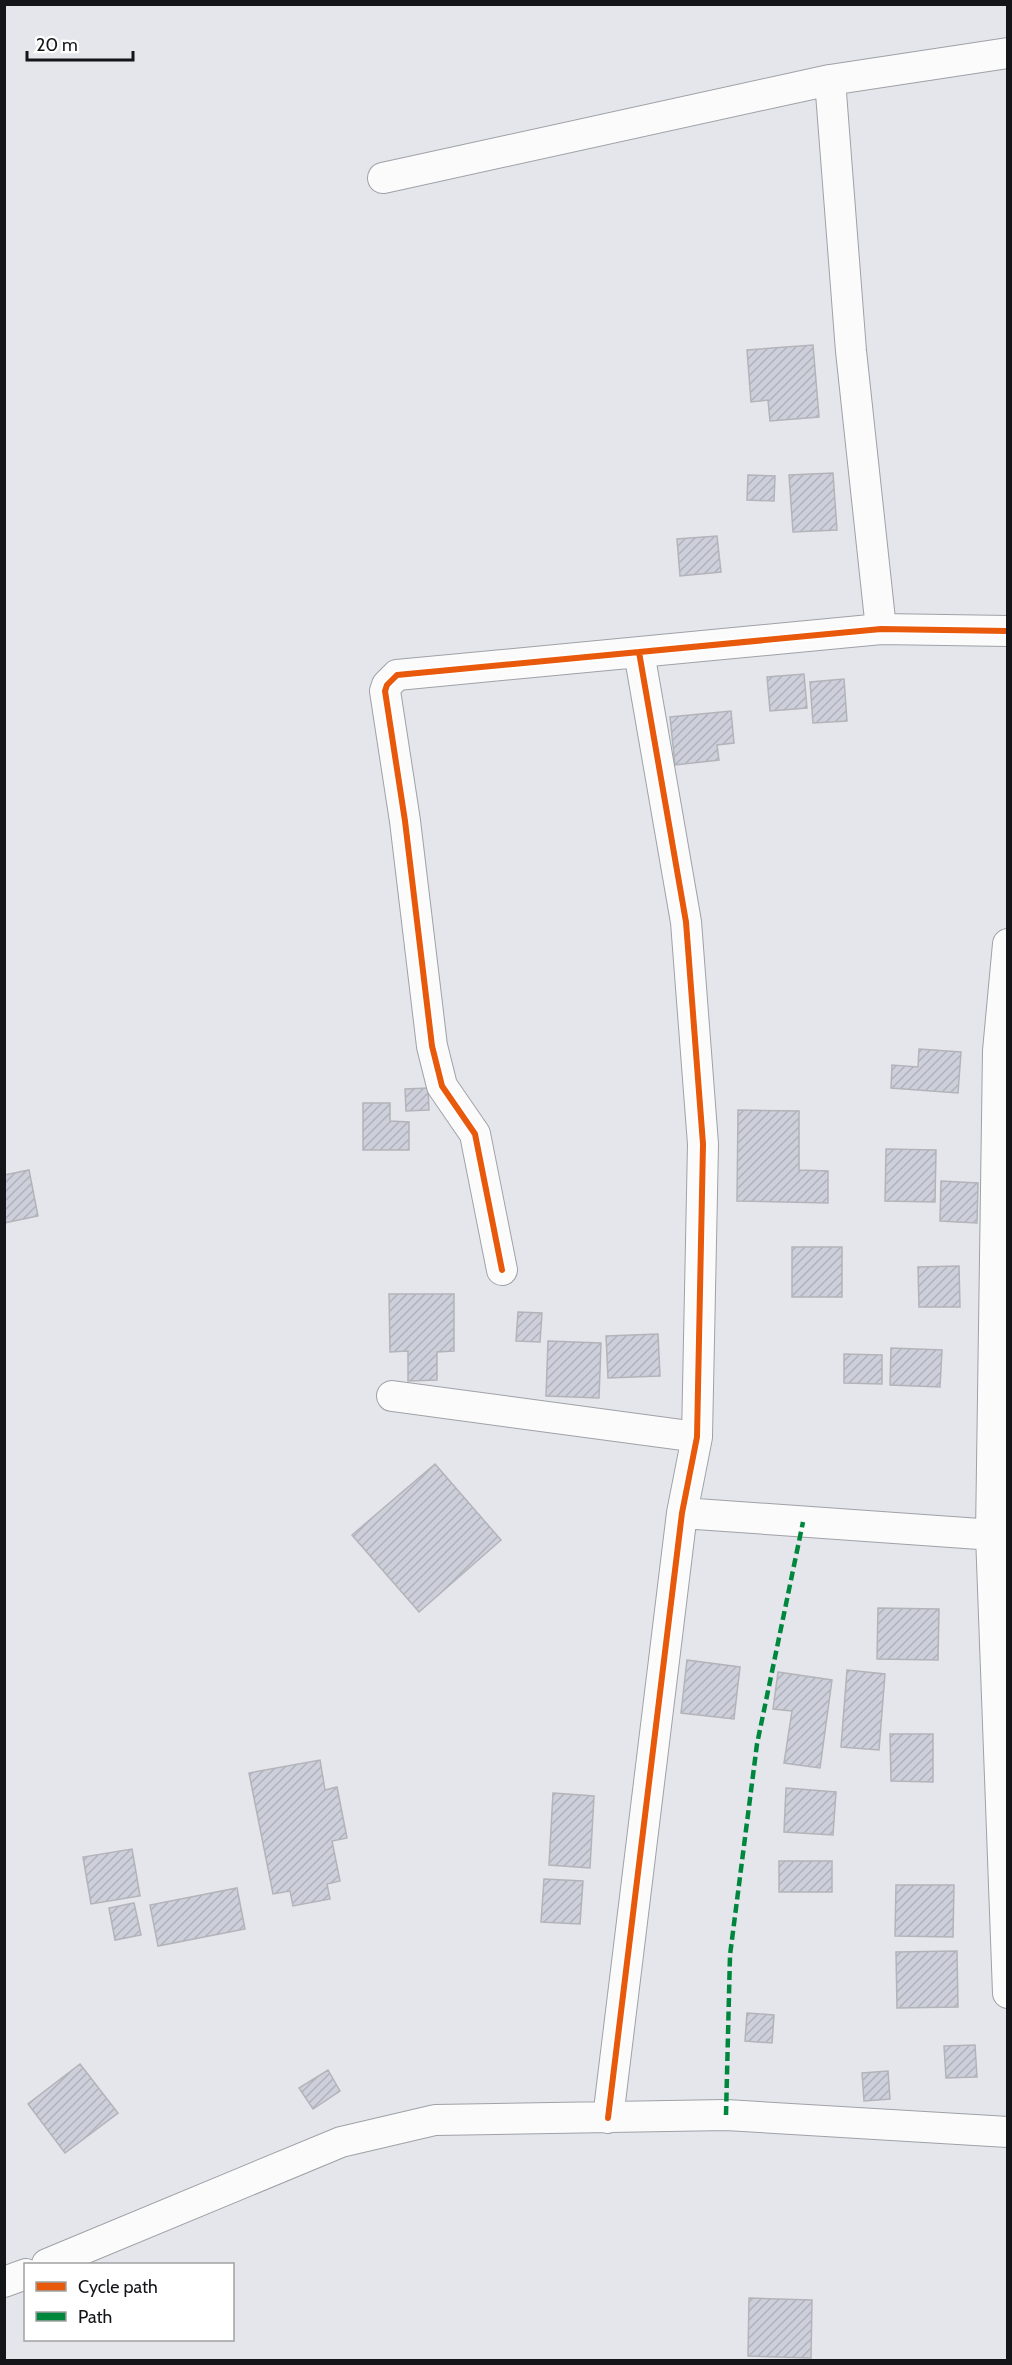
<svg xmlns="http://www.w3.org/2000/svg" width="1012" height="2365" viewBox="0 0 1012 2365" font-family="Cabin,sans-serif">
<defs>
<pattern id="building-hatch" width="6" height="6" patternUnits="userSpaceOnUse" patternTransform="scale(1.5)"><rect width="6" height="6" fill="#cdd0db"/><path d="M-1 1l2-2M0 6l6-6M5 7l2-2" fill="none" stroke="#afb2bb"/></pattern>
</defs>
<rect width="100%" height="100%" fill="#e4e6ec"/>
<path fill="url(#building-hatch)" stroke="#b3b4b9" stroke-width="1.5" d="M813,345l6,72 -49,4 -2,-21 -17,2 -4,-52z
M833,473l4,57 -44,2 -4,-57z
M748,475l27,1 -1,25 -27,-1z
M717,536l4,36 -41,4 -3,-37z
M804,674l3,34 -37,3 -3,-34z
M844,679l3,42 -34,2 -3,-41z
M731,711l3,32 -17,2 2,15 -44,5 -5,-48z
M919,1049l42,3 -3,41 -67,-5 1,-23 26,2z
M428,1088l1,22 -23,1 -1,-22z
M363,1103h27v18l19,1v28h-46z
M738,1110l61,1v59l29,1v32l-91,-2z
M886,1149l50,1 -1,52 -50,-1z
M29,1170l9,46 -34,7v-48z
M941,1181l37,2 -1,40 -37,-2z
M792,1247h50v50h-50z
M959,1266l1,41h-41l-1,-40z
M389,1294h65v57l-17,1v28l-29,1v-30l-18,1z
M518,1312l24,1 -2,29 -24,-1z
M658,1334l2,42 -52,2 -2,-42z
M548,1341l53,2 -2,55 -53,-2z
M891,1348l51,2 -2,37 -50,-2z
M844,1354l38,1v29l-38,-1z
M435,1464l66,76 -82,72 -67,-77z
M878,1608l61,1 -1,51 -61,-1z
M687,1660l53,7 -6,52 -53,-6z
M847,1670l38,4 -6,76 -38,-3z
M778,1672l54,8 -12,88 -36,-5 8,-52 -19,-2z
M890,1734h43v48l-42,-1z
M320,1760l5,30 12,-3 10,51 -15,3 8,40 -13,3 3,15 -37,7 -3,-15 -17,3 -24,-121z
M786,1788l50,4 -3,43 -49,-3z
M553,1793l41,3 -4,72 -41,-3z
M132,1849l8,47 -49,8 -8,-47z
M779,1861h53v31h-53z
M544,1879l39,2 -3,43 -39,-2z
M896,1885h58l-1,52 -58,-1z
M237,1888l8,41 -87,17 -8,-41z
M134,1903l7,32 -26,5 -6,-32z
M957,1951l1,56 -61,1 -1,-56z
M747,2013l27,2 -2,28 -27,-2z
M975,2045l2,32 -31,1 -2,-32z
M80,2064l38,49 -53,40 -37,-49z
M328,2070l12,21 -27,18 -14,-21z
M888,2071l2,28 -26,2 -2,-28z
M749,2298l63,2 -1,58 -63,-2z"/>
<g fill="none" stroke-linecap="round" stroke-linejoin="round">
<g stroke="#9fa1a6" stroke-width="32">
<path id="minor" d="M830,80l21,271 30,278
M383,178l447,-98 178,-27
M1008,944l-10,107 -7,484 17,458
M502,1270l-27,-136 -33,-48 -10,-40 -27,-225 -20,-130 2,-6 10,-10 484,-46 127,2
M392,1396l305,41
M682,1513l326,23
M608,2118l74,-605 15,-76 6,-293 -17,-222 -47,-270
M47,2264l294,-122 94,-22 291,-5 282,17
M4,2282l22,-8"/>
</g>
<use href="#minor" stroke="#fbfbfc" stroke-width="30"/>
<path stroke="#00873e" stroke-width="4.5" stroke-dasharray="9 4.5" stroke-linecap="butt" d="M726,2115l4,-160 27,-211 46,-222"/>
<g stroke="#fff" stroke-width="10">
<path id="cycleway" d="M502,1270l-27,-136 -33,-48 -10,-40 -27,-225 -20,-130 2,-6 10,-10 484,-46 127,2
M608,2118l74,-605 15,-76 6,-293 -17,-222 -47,-270"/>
</g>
<use href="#cycleway" stroke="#e8590c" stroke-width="6"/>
</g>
<rect width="1012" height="2365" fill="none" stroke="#141519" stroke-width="12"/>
<rect x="24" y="2263" width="210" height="78" fill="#ffffff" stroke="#a1a1a3" stroke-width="1.5"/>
<rect x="36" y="2282" width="30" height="9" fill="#e8590c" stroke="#a1a1a3" stroke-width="1.5"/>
<text x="78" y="2293" font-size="18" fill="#141519">Cycle path</text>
<rect x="36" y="2312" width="30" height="9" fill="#00873e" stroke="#a1a1a3" stroke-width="1.5"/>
<text x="78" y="2323" font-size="18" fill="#141519">Path</text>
<path d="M27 51v9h106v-9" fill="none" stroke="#141519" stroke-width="3"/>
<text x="36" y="51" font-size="18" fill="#141519" stroke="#ffffff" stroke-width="4.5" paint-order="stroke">20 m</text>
</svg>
